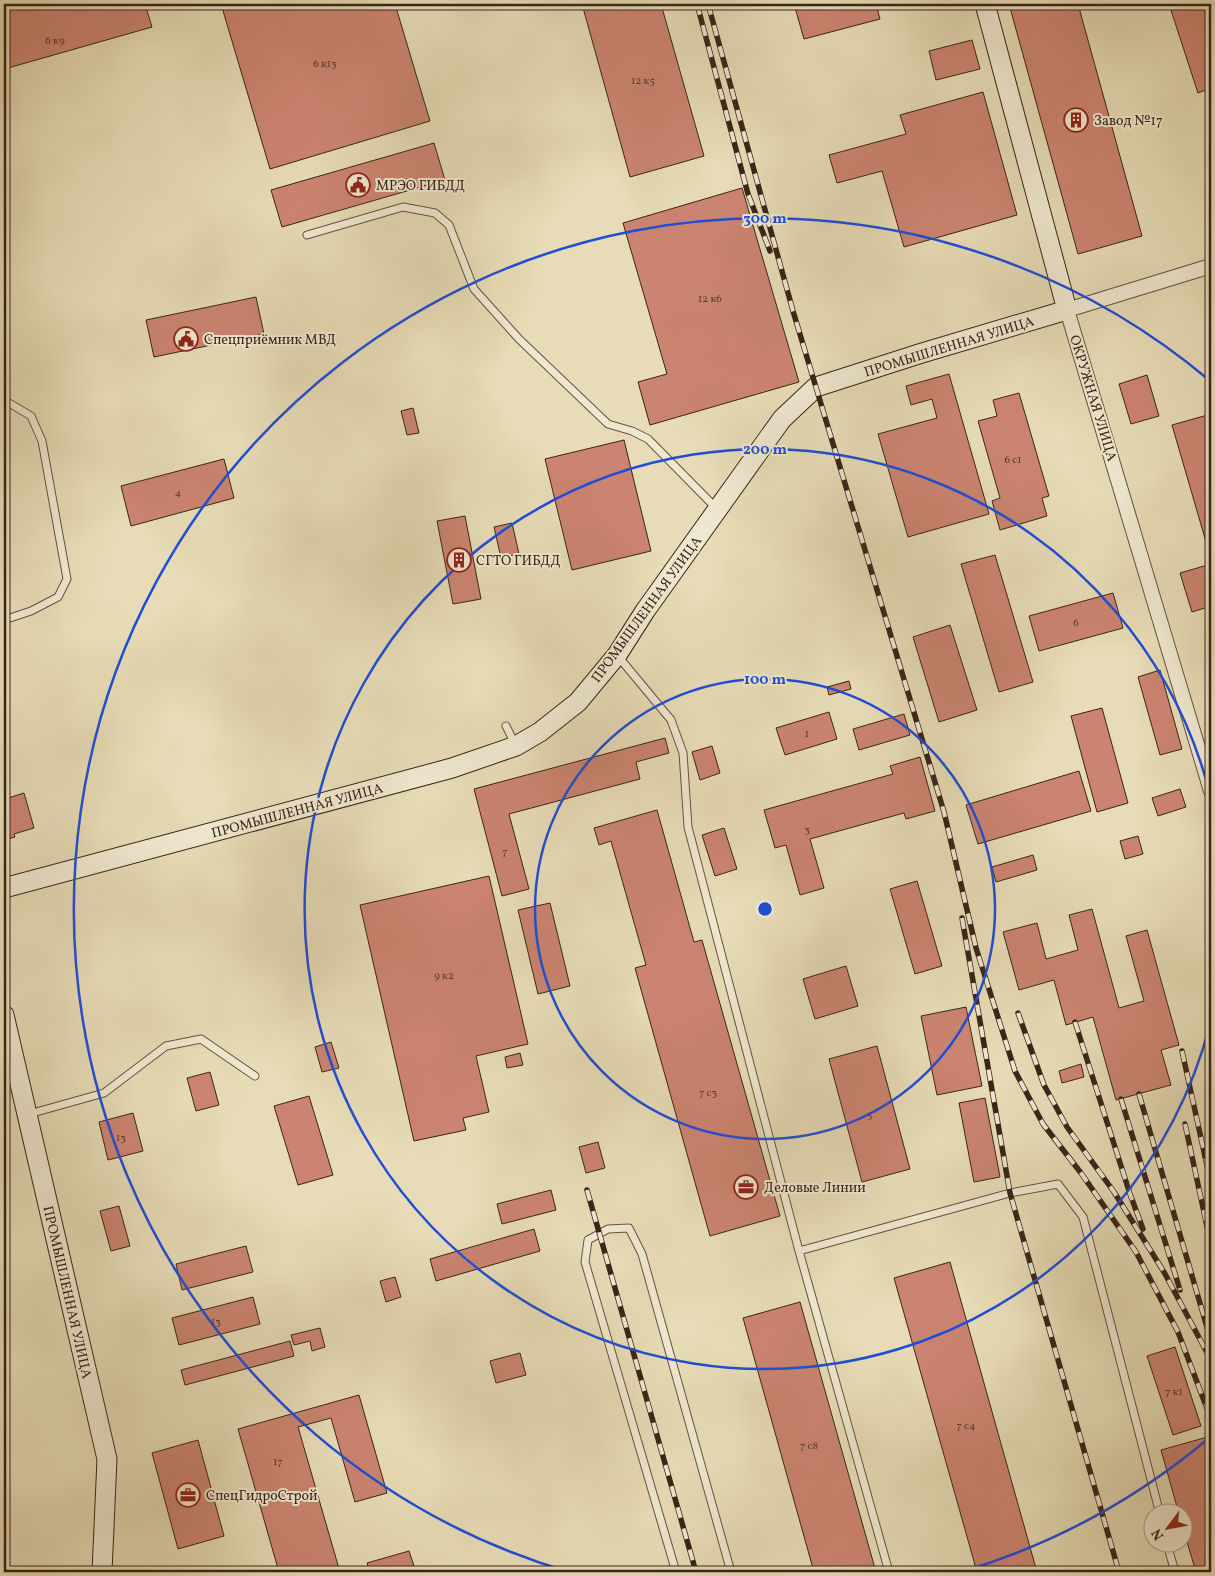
<svg xmlns="http://www.w3.org/2000/svg" width="1215" height="1576" viewBox="0 0 1215 1576" font-family="Vollkorn,serif">
<rect width="100%" height="100%" fill="#e7dcb7"/>
<filter id="stains"><feTurbulence type="fractalNoise" baseFrequency=".004" numOctaves="4"/><feColorMatrix values="0 0 0 0 .2 0 0 0 0 .09 0 0 0 0 .02 0 0 0 .5 -.17"/></filter>
<radialGradient id="worn" r=".72"><stop offset=".6" stop-color="#630" stop-opacity="0"/><stop offset="1" stop-color="#630" stop-opacity=".3"/></radialGradient>
<path fill="#cb8471" stroke="#382419" d="M4,4h141l7,23 -144,41 -4,-14z
M221,4h174l35,117 -160,48z
M582,4h79l43,152 -74,21z
M794,4h82l4,15 -76,20z
M1009,4h69l64,232 -64,18z
M1169,4h34l8,25v59l-13,5z
M972,40l8,29 -44,11 -7,-29z
M983,92l34,123 -113,32 -22,-76 -45,12 -8,-28 77,-21 -6,-19z
M434,143l11,37 -163,47 -11,-37z
M742,188l57,194 -149,43 -12,-43 29,-8 -44,-151z
M256,297l8,37 -110,23 -8,-37z
M4,354l6,24 -6,1z
M949,374l40,140 -81,23 -30,-103 59,-16 -5,-19 -21,6 -5,-19z
M1147,375l12,41 -28,8 -12,-40z
M1019,393l30,103 -7,2 5,18 -47,14 -8,-29 8,-3 -22,-77 19,-5 -4,-16z
M413,408l6,25 -12,2 -6,-24z
M1211,414v145l-39,-134z
M624,440l27,111 -79,19 -27,-111z
M224,459l10,39 -103,28 -10,-40z
M465,516l16,83 -28,5 -16,-83z
M512,523l7,31 -18,4 -7,-31z
M995,555l38,127 -34,10 -38,-128z
M1211,564v42l-19,6 -12,-39z
M1113,593l10,35 -84,23 -10,-35z
M950,625l27,85 -38,12 -26,-85z
M1160,670l22,79 -22,6 -22,-78z
M849,681l2,8 -22,6 -2,-8z
M1102,708l26,95 -31,9 -26,-96z
M829,712l8,27 -52,16 -9,-27z
M904,714l6,21 -51,15 -6,-21z
M665,738l4,15 -33,9 4,17 -131,35 20,75 -27,7 -28,-107z
M712,746l8,27 -20,7 -8,-28z
M920,757l15,54 -29,8 -2,-6 -94,26 14,49 -24,7 -14,-50 -11,3 -11,-38 129,-36 -3,-8z
M1079,771l12,40 -113,33 -12,-39z
M1180,789l6,18 -28,9 -6,-18z
M24,793l10,35 -20,6 1,3 -11,3v-45l1,4z
M657,810l37,132 8,-2 78,276 -70,20 -75,-268 11,-3 -35,-124 -12,4 -5,-17z
M724,828l13,41 -22,7 -13,-41z
M1138,836l5,18 -18,5 -5,-18z
M1033,855l4,15 -41,12 -4,-15z
M489,876l39,168 -52,12 13,56 -26,6 3,12 -52,11 -54,-236z
M917,881l25,85 -27,8 -25,-85z
M550,903l20,83 -32,8 -20,-84z
M1092,909l27,99 25,-7 -18,-65 21,-6 32,115 -18,5 10,35 -55,15 -23,-83 -27,8 -12,-45 -35,10 -16,-58 34,-9 9,36 32,-9 -9,-35z
M846,966l12,40 -43,13 -12,-40z
M966,1007l16,79 -45,9 -16,-79z
M331,1042l8,26 -17,4 -7,-25z
M877,1046l33,123 -48,13 -33,-123z
M520,1053l3,12 -16,3 -2,-11z
M1081,1064l3,13 -22,6 -3,-12z
M210,1072l9,33 -23,6 -9,-33z
M309,1096l24,79 -35,10 -24,-79z
M985,1098l15,79 -26,5 -15,-79z
M133,1113l10,38 -35,9 -9,-38z
M598,1142l7,26 -19,5 -7,-26z
M551,1190l5,20 -54,14 -5,-20z
M119,1206l11,40 -19,5 -11,-40z
M534,1229l6,22 -104,30 -6,-22z
M246,1246l7,26 -71,18 -6,-26z
M950,1262l87,310h-60l-83,-294z
M395,1277l6,20 -15,5 -6,-21z
M253,1297l7,27 -81,21 -7,-27z
M800,1302l76,270h-62l-71,-254z
M320,1328l5,19 -13,4 -2,-10 -16,4 -3,-10z
M290,1341l4,15 -109,29 -4,-15z
M1175,1347l26,79 -28,9 -26,-79z
M520,1353l6,22 -30,8 -6,-22z
M359,1395l28,98 -32,9 -24,-84 -33,9 42,145h-61l-41,-143z
M1211,1436v136h-15l-14,-47v-11h-3l-18,-64z
M198,1440l26,96 -46,13 -26,-96z
M409,1551l7,21h-46l-3,-9z"/>
<g fill="none" stroke-linecap="round" stroke-linejoin="round">
<g stroke="#645240" stroke-width="9">
<path id="lane" d="M307,235l96,-28 32,6 14,12 25,64 45,50 89,85 24,7 16,8 69,70
M4,403h5l22,13 11,25 25,138 -9,18 -27,14 -27,9
M617,655l54,65 12,33 5,74 111,424 90,321
M506,726l10,20
M29,1114l75,-21 62,-47 35,-7 54,37
M799,1251l211,-58 48,-9 25,33 77,297
M1167,1544l8,28
M676,1572l-91,-310 3,-22 20,-11 21,-1 13,26 89,318"/>
</g>
<g stroke="#645240" stroke-width="16">
<path id="street" d="M1211,266l-144,44 144,481"/>
</g>
<g stroke="#382419" stroke-width="21">
<path id="secondary" d="M4,888l448,-120 64,-22 24,-14 38,-30 39,-47 28,-44 137,-192 34,-32 106,-34 145,-43 -82,-306
M4,1015l103,444 -5,113"/>
</g>
<use href="#lane" stroke="#efe8d0" stroke-width="7"/>
<use href="#street" stroke="#efe8d0" stroke-width="14"/>
<use href="#secondary" stroke="#efe8d0" stroke-width="19"/>
<g stroke="#382419" stroke-width="5.5">
<path id="rail" d="M697,4l51,190 22,57
M708,4l85,307 151,501 32,136 39,123 28,53 38,49 55,79 42,80 33,87
M962,918l48,275 109,379
M1018,1013l26,72 23,42 47,65 50,80 47,88
M1075,1022l55,172 13,35
M1182,1051l29,133
M1139,1094l72,247
M1121,1099l59,191
M1185,1124l26,121
M587,1190l109,382"/>
</g>
<use href="#rail" stroke="#efe8d0" stroke-width="4" stroke-dasharray="11" stroke-linecap="butt"/>
</g>
<g fill="none" stroke="#1d4ed8" stroke-width="2.5">
<circle cx="765" cy="909" r="230"/>
<path d="M1210 1024A460 460 0 1 1 1210 794"/>
<path d="M1209 1438A691 691 0 0 1 961 1572M569 1572A691 691 0 1 1 1209 380"/>
</g>
<defs>
<g id="building-ring" transform="scale(1.25)"><circle r="9.5" fill="#efe8d0" stroke="#8f2418" stroke-width="1.5"/><path d="M-4-6H4V6H1V3H-1V6H-4ZM-2.5-4.3h1.7v1.8h-1.7ZM.8-4.3h1.7v1.8H.8ZM-2.5-1h1.7V.8h-1.7ZM.8-1h1.7V.8H.8Z" fill="#8f2418"/></g>
<g id="civic-ring" transform="scale(1.25)"><circle r="9.5" fill="#efe8d0" stroke="#8f2418" stroke-width="1.5"/><path d="M-.6-6.5H3V-4.5H.6V-3L4-1V1h2V6H-6V1h2V-1L-.6-3ZM-1.2 2.5V6h2.4V2.5Z" fill="#8f2418"/></g>
<g id="office-ring" transform="scale(1.25)"><circle r="9.5" fill="#efe8d0" stroke="#8f2418" stroke-width="1.5"/><path d="M-6-3h4V-5.5h4V-3h4V5H-6ZM-1-4.5V-3h2v-1.5ZM-6 0V1H6V0Z" fill="#8f2418"/></g>
</defs>
<g fill-rule="evenodd">
<use href="#building-ring" x="1076" y="120"/>
<use href="#civic-ring" x="358" y="185"/>
<use href="#civic-ring" x="186" y="339"/>
<use href="#building-ring" x="459" y="560"/>
<use href="#office-ring" x="746" y="1187"/>
<use href="#office-ring" x="188" y="1495"/>
</g>
<g text-anchor="middle" stroke-width="4" stroke-linejoin="round" paint-order="stroke">
<g font-size="11" fill="#5d3c2f">
<text x="55" y="44">6 к9</text>
<text x="325" y="67">6 к13</text>
<text x="643" y="84">12 к5</text>
<text x="710" y="302">12 к6</text>
<text x="1013" y="463">6 с1</text>
<text x="178" y="496">4</text>
<text x="1076" y="626">6</text>
<text x="807" y="737">1</text>
<text x="807" y="833">3</text>
<text x="505" y="855">7</text>
<text x="444" y="979">9 к2</text>
<text x="708" y="1096">7 с3</text>
<text x="870" y="1118">5</text>
<text x="121" y="1141">13</text>
<text x="216" y="1325">13</text>
<text x="1174" y="1395">7 к1</text>
<text x="966" y="1429">7 с4</text>
<text x="809" y="1449">7 с8</text>
<text x="278" y="1465">17</text>
</g>
<g font-size="14" fill="#382419" stroke="#efe8d0" text-anchor="start">
<text x="1094" y="125">Завод №17</text>
<text x="376" y="190">МРЭО ГИБДД</text>
<text x="204" y="344">Спецприёмник МВД</text>
<text x="476" y="565">СГТО ГИБДД</text>
<text x="764" y="1192">Деловые Линии</text>
<text x="206" y="1500">СпецГидроСтрой</text>
</g>
<g font-size="14" fill="#382419" stroke="#efe8d0">
<text transform="translate(949 346) rotate(-17)" y="5">ПРОМЫШЛЕННАЯ УЛИЦА</text>
<text transform="translate(1094 398) rotate(73)" y="5">ОКРУЖНАЯ УЛИЦА</text>
<text transform="translate(646 609) rotate(-54)" y="5">ПРОМЫШЛЕННАЯ УЛИЦА</text>
<text transform="translate(297 810) rotate(-15)" y="5">ПРОМЫШЛЕННАЯ УЛИЦА</text>
<text transform="translate(68 1292) rotate(77)" y="5">ПРОМЫШЛЕННАЯ УЛИЦА</text>
</g>
</g>
<circle cx="765" cy="909" r="8" fill="#1d4ed8" stroke="#efe8d0" stroke-width="2.5"/>
<g font-size="15" text-anchor="middle" font-weight="bold" fill="#1d4ed8" stroke="#efe8d0" stroke-width="4" stroke-linejoin="round" paint-order="stroke">
<text x="765" y="223">300 m</text>
<text x="765" y="454">200 m</text>
<text x="765" y="684">100 m</text>
</g>
<rect width="1215" height="1576" fill="none" stroke="#e7dcb7" stroke-width="20"/>
<rect x="5" y="5" width="1205" height="1566" fill="none" stroke="#382419" stroke-width="2.5"/>
<rect x="10" y="10" width="1195" height="1556" fill="none" stroke="#382419"/>
<g transform="translate(1168 1528) rotate(238)"><circle r="24" fill="#efe8d0" stroke="#a69a87"/>
<path d="M0-4L9 19L0 12L-9 19Z" fill="#8f2418"/>
<text y="-8" font-size="14" font-weight="bold" text-anchor="middle" fill="#382419">N</text>
</g>
<rect width="100%" height="100%" filter="url(#stains)"/>
<rect width="100%" height="100%" fill="url(#worn)"/>
</svg>
